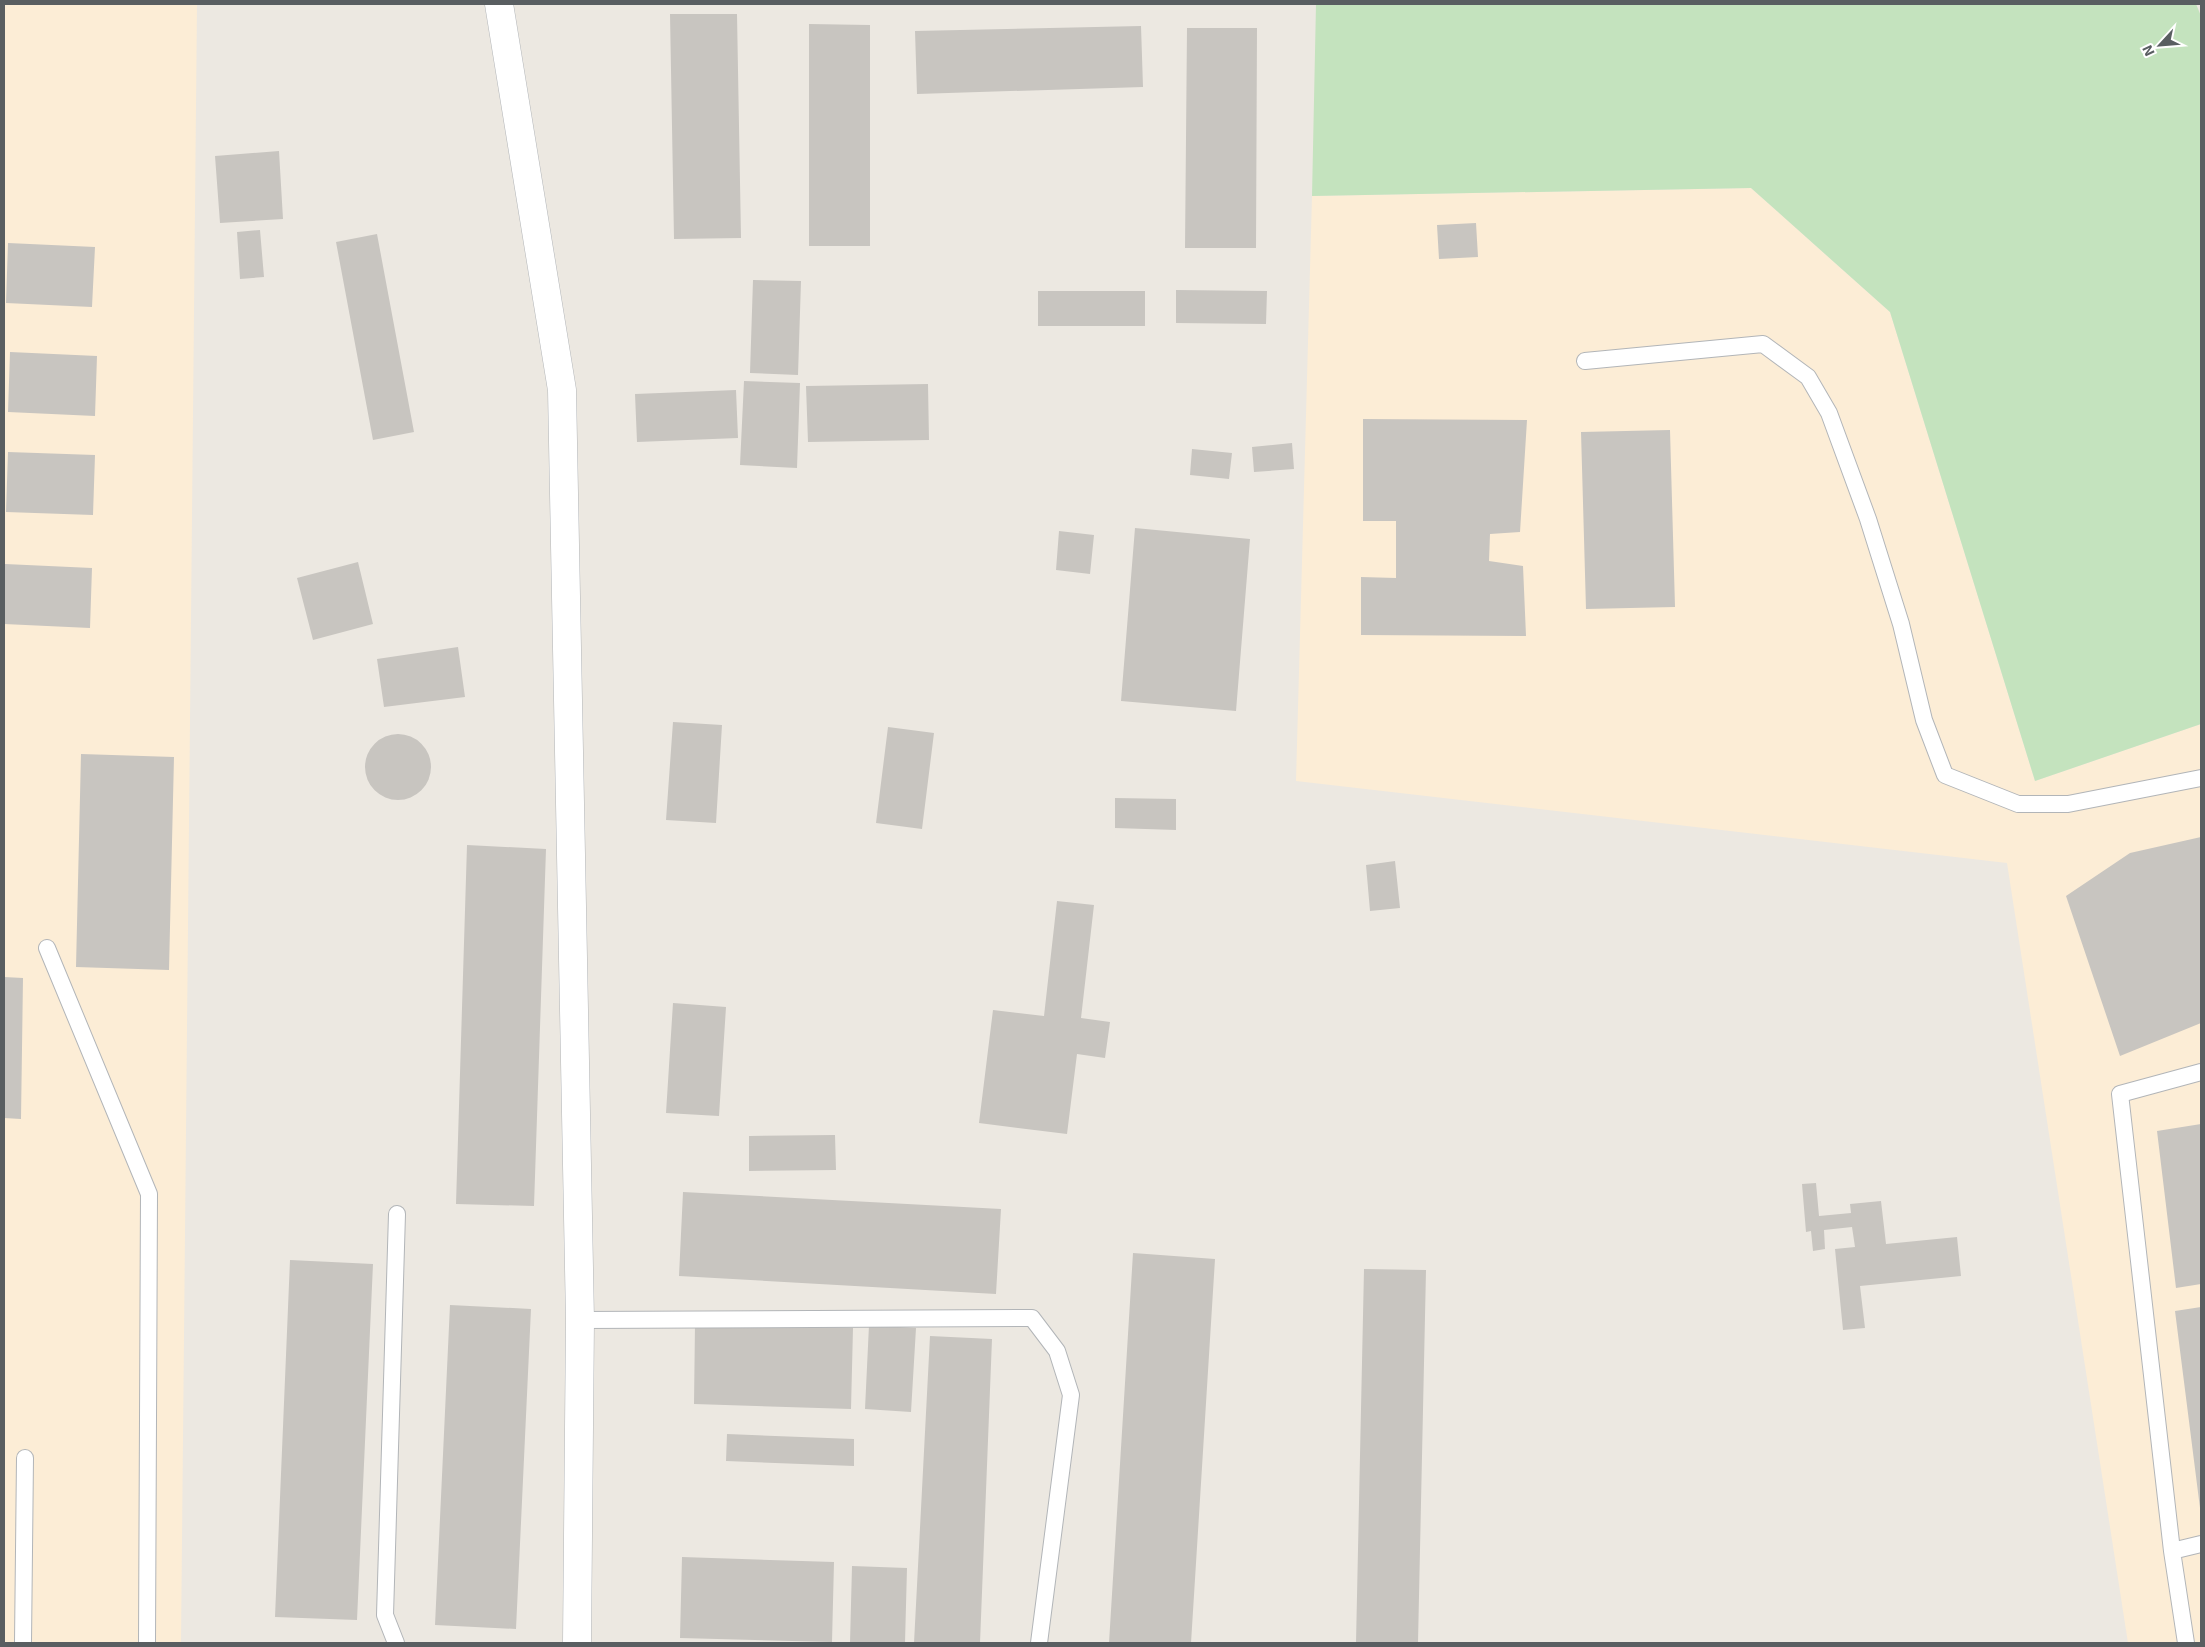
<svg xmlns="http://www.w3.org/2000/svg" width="2205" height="1647" viewBox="0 0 2205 1647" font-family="'Exo 2',sans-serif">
<rect width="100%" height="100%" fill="#ece8e1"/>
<path fill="#fcedd6" d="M4,4h193l-16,1639h-177z
M1751,188l139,124 145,469 166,-57v919h-73l-121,-780 -711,-82 16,-585z"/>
<path fill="#c4e3be" d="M1316,4h880l5,12v708l-166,57 -145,-469 -139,-124 -439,8z"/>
<path fill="#c8c5c0" d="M670,14h67l4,224 -67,1z
M809,24l61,1v221h-61z
M1141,26l2,61 -226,7 -2,-63z
M1187,28h70l-1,220h-71z
M279,151l4,68 -63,4 -5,-67z
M1476,223l2,34 -39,2 -2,-34z
M260,230l4,47 -24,2 -3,-47z
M377,234l37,198 -41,8 -37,-198z
M8,243l87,4 -3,60 -86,-4z
M753,280l48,1 -3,94 -48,-2z
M1176,290l91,1 -1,33 -90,-1z
M1038,291h107v35h-107z
M10,352l87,4 -2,60 -87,-4z
M744,381l56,2 -3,85 -57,-3z
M928,384l1,56 -121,2 -2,-56z
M736,390l2,48 -101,4 -2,-48z
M1363,419l164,1 -7,112 -30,2 -1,27 34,5 3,70 -165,-1v-58l35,1v-57h-33z
M1670,430l5,177 -89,2 -5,-177z
M1292,443l2,26 -40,3 -2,-25z
M1192,449l40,4 -3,26 -39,-4z
M8,452l87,3 -2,60 -87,-3z
M1135,528l115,11 -14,172 -115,-10z
M1059,531l35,4 -4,39 -34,-4z
M358,562l15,62 -60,16 -16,-62z
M5,564l87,4 -2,60 -86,-4z
M458,647l7,50 -81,10 -7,-48z
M673,722l49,3 -6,98 -50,-3z
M888,727l46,6 -12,96 -46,-6z
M365 767a33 33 0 1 1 66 0a33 33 0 1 1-66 0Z
M81,754l93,3 -5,213 -93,-3z
M1115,798l61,1v31l-61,-2z
M2201,837v186l-81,33 -54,-160 64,-43z
M467,845l79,4 -12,357 -78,-2z
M1395,861l5,47 -30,3 -4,-46z
M1057,901l37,4 -13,113 29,4 -5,36 -28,-4 -10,80 -88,-11 14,-113 51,6z
M4,977l19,1 -2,141 -17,-1z
M673,1003l53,4 -7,109 -53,-3z
M2201,1124v160l-25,4 -19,-157z
M835,1135l1,35 -87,1v-35z
M1816,1183l3,33 32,-3 -1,-9 31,-3 5,43 71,-7 4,39 -101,10 5,42 -22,2 -8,-81 20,-2 -3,-20 -28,3 1,19 -12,2 -2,-20 -5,1 -4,-48z
M683,1192l318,17 -5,85 -317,-18z
M1133,1253l82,6 -24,384h-82z
M290,1260l83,4 -16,356 -82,-3z
M1364,1269l62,1 -8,373h-62z
M450,1305l81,4 -15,320 -81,-4z
M2201,1307v201h-1l-25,-197z
M695,1324l158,4 -2,81 -157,-5z
M869,1325l47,3 -5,84 -46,-3z
M930,1336l62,3 -12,304h-66z
M727,1434l127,5v27l-128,-5z
M682,1557l152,5 -2,80 -152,-4z
M852,1566l55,2 -2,75h-55z"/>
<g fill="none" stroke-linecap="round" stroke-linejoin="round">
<g stroke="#b2b5b8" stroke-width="18">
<path id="service" d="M1585,361l178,-17 45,33 21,36 39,106 33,105 23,96 21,55 73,29h50l133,-26
M47,948l102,246 -2,449
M2201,1072l-81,22 52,457 29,-7
M580,1320l452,-2 25,33 14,44 -32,248
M2172,1551l14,92
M23,1643l2,-185
M396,1643l-11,-28 12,-401"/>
</g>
<g stroke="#b2b5b8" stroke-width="29">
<path id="minor" d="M499,4l63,386 18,930 -3,323"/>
</g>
<use href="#service" stroke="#fff" stroke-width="16"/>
<use href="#minor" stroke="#fff" stroke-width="28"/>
</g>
<rect width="2205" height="1647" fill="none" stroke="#595e61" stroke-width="10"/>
<g transform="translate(2160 45) rotate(244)" stroke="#ffffff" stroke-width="4" paint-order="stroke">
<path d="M0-4L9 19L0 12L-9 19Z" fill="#595e61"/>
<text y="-8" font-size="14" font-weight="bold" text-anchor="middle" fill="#595e61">N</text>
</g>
</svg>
